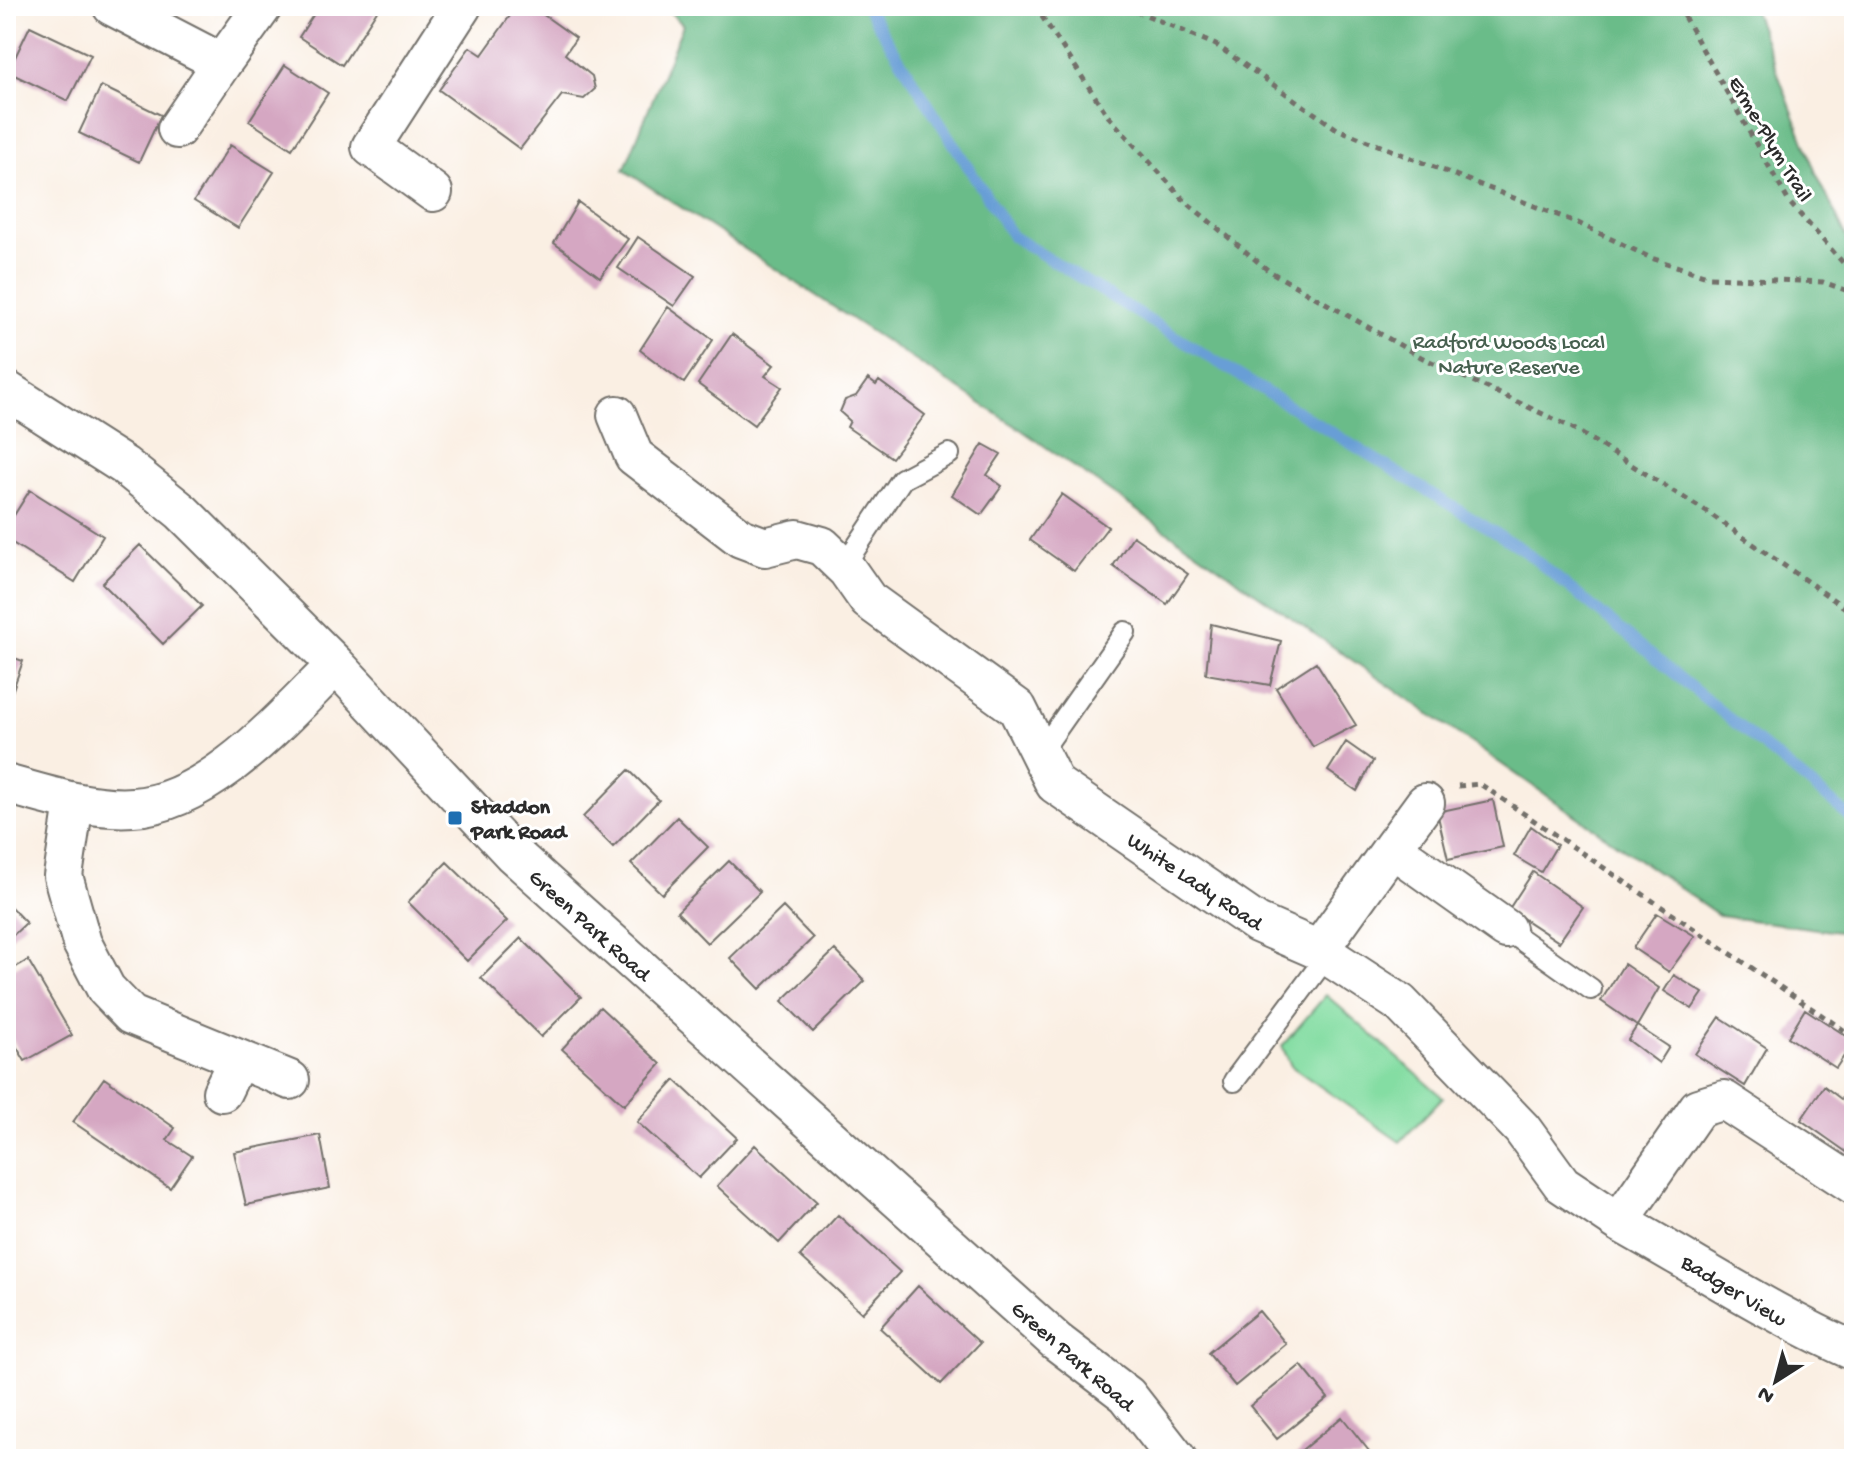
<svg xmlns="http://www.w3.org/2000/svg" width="1860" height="1465" viewBox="0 0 1860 1465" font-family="'Gochi Hand',sans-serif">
<rect width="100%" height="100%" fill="#fff"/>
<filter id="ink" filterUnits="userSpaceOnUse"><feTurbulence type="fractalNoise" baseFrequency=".0125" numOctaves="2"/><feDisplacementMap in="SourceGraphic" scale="16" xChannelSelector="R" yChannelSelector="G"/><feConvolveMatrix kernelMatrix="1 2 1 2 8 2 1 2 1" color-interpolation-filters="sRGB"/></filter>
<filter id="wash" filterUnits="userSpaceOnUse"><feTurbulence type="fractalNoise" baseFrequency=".006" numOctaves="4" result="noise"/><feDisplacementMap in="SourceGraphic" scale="32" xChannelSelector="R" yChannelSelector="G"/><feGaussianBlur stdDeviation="1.8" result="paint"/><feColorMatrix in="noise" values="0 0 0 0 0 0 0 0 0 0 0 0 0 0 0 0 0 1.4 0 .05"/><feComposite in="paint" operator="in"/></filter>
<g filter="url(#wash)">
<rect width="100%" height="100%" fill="#faefe3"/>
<path fill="#84dda3" stroke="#588467" stroke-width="2" d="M1326,995l117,102 -43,45 -109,-76 -9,-20z"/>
<path fill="#6bbc89" stroke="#4b745a" stroke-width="2" d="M664,6h1088l64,167 38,80v681l-134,-18 -700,-487 -396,-259 59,-145z"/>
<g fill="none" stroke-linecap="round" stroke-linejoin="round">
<path stroke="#689ed6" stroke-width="11" d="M866,6l146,230 510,313 332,271"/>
</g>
<g id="blocks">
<path fill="#d5a7c2" d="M319,6l59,3 -36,56 -43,-28z
M517,6h14l45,32 -11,16 27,22 3,13 -11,10 -22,-4 -42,54 -81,-59 31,-43 12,8z
M30,26l61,29 -23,46 -60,-29z
M285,65l43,28 -36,56 -43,-28z
M101,86l60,29 -22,47 -60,-29z
M230,145l44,27 -36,56 -44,-27z
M578,202l50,37 -28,38 -46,-34z
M638,237l57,39 -21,30 -56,-38z
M668,307l45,33 -29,43 -44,-33z
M732,334l42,31 -9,11 17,11 -28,38 -56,-41z
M868,379l8,6 3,-4 46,34 -33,43 -45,-31 3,-6 -10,-9 5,-12 11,-4z
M983,444l18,10 -14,21 15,11 -21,29 -29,-20z
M30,490l73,46 -28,46 -69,-43v-11z
M1062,494l46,33 -34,44 -44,-31z
M1133,536l55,38 -21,30 -54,-38z
M140,545l62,61 -39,38 -61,-61z
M1211,624l70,17 -11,44 -64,-11z
M6,655l17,6 -17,48z
M1316,662l40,63 -43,22 -37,-59z
M1346,742l27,19 -16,30 -29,-20z
M629,770l30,30 -46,47 -30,-30z
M1493,800l10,47 -55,12 -11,-47z
M677,817l31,30 -46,47 -31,-30z
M1531,826l26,19 -16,27 -27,-16z
M729,861l31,31 -53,51 -30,-31z
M447,862l60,59 -40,40 -59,-59z
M1533,872l50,35 -24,35 -50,-33z
M6,902l20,21 -20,19z
M783,907l30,31 -53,51 -30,-31z
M1657,913l38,23 -26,36 -36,-24z
M521,938l60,59 -40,40 -60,-59z
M835,950l30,31 -52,51 -31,-31z
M28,960l44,75 -47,26 -19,-32v-56z
M1624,964l35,24 -22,38 -36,-25z
M1674,975l29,18 -11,16 -28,-18z
M600,1007l61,57 -37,41 -62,-56z
M1805,1009l49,32 -18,27 -48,-31z
M1720,1017l47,31 -22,38 -50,-32z
M1637,1026l32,21 -10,16 -31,-23z
M104,1078l71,50 -8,12 25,16 -22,32 -97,-66z
M675,1080l62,58 -38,40 -62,-56z
M1824,1086l30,23 -2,47 -51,-36z
M320,1135l10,53 -84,17 -12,-53z
M755,1145l62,57 -38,41 -62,-57z
M838,1215l62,57 -38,41 -62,-57z
M918,1286l62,57 -39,41 -61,-56z
M1259,1311l27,33 -51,42 -27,-33z
M1301,1365l27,33 -51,41 -27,-33z
M1342,1417l27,34 -10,8h-68z"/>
</g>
</g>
<g filter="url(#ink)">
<use href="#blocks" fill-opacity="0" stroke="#73706b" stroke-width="2"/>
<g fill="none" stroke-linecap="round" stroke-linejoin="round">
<g stroke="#73706b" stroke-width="24">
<path id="lane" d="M843,567l59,-88 47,-25
M1040,753l85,-121
M1506,929l85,60
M1234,1081l93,-125"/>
</g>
<g stroke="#73706b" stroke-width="42">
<path id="street" d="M112,6l110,57 41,-57
M177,129l45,-66
M433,192l-62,-45 91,-141
M6,390l119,76 57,46 154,153 176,188 544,488 71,54 50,64
M617,415l17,41 107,82 24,9 32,-8 25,7 25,24 21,30 149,108 38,76 202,139 62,27 81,53 122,126 40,55 57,38 79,-114 26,-8 130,85
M6,784c41,11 84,26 127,23 77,-4 151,-91 203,-142
M74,803l-11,73 19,67 24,46 25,26 159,65
M1392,848l33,-45
M1319,950l73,-102 114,81
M222,1092l16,-33
M1619,1222c78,43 153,93 235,129"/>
</g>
<path stroke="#73706b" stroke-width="5" stroke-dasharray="6 6" stroke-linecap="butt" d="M1035,6l73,110 77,85 84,70 152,86 150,70 139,87 144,100
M1125,6l91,39 121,84 241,94 73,35 59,19 113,5 31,11
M1678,6l111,196 65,73
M1458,786l22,-2 374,253"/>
<use href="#lane" stroke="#fff" stroke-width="20"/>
<use href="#street" stroke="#fff" stroke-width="38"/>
</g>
</g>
<rect fill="#1f6fb2" stroke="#fff" stroke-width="3" x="447" y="810" width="16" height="16" rx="4"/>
<g text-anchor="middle" stroke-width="6" stroke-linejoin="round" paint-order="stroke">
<g font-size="22" fill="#2b2b2b" stroke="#fff">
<text transform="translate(1772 138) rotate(59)" y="8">Erme-Plym Trail</text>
<text transform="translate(1196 880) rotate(34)" y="8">White Lady Road</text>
<text transform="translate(591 924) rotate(42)" y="8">Green Park Road</text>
<text transform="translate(1735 1289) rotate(31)" y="8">Badger View</text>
<text transform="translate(1074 1355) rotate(41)" y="8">Green Park Road</text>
</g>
<g font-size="22" fill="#46604f" stroke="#fff">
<text x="1509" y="348">Radford Woods Local<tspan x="1509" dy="25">Nature Reserve</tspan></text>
</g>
<g font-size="22" font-weight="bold" fill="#2b2b2b" stroke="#fff" text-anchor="start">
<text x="471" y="813">Staddon<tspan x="471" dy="25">Park Road</tspan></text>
</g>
</g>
<rect width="1860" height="1465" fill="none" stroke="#fff" stroke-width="32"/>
<g transform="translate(1776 1381) rotate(216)" stroke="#ffffff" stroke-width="6" paint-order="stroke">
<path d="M0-6L14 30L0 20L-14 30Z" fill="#2b2b2b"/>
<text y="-12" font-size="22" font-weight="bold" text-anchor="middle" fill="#2b2b2b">N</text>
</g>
</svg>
